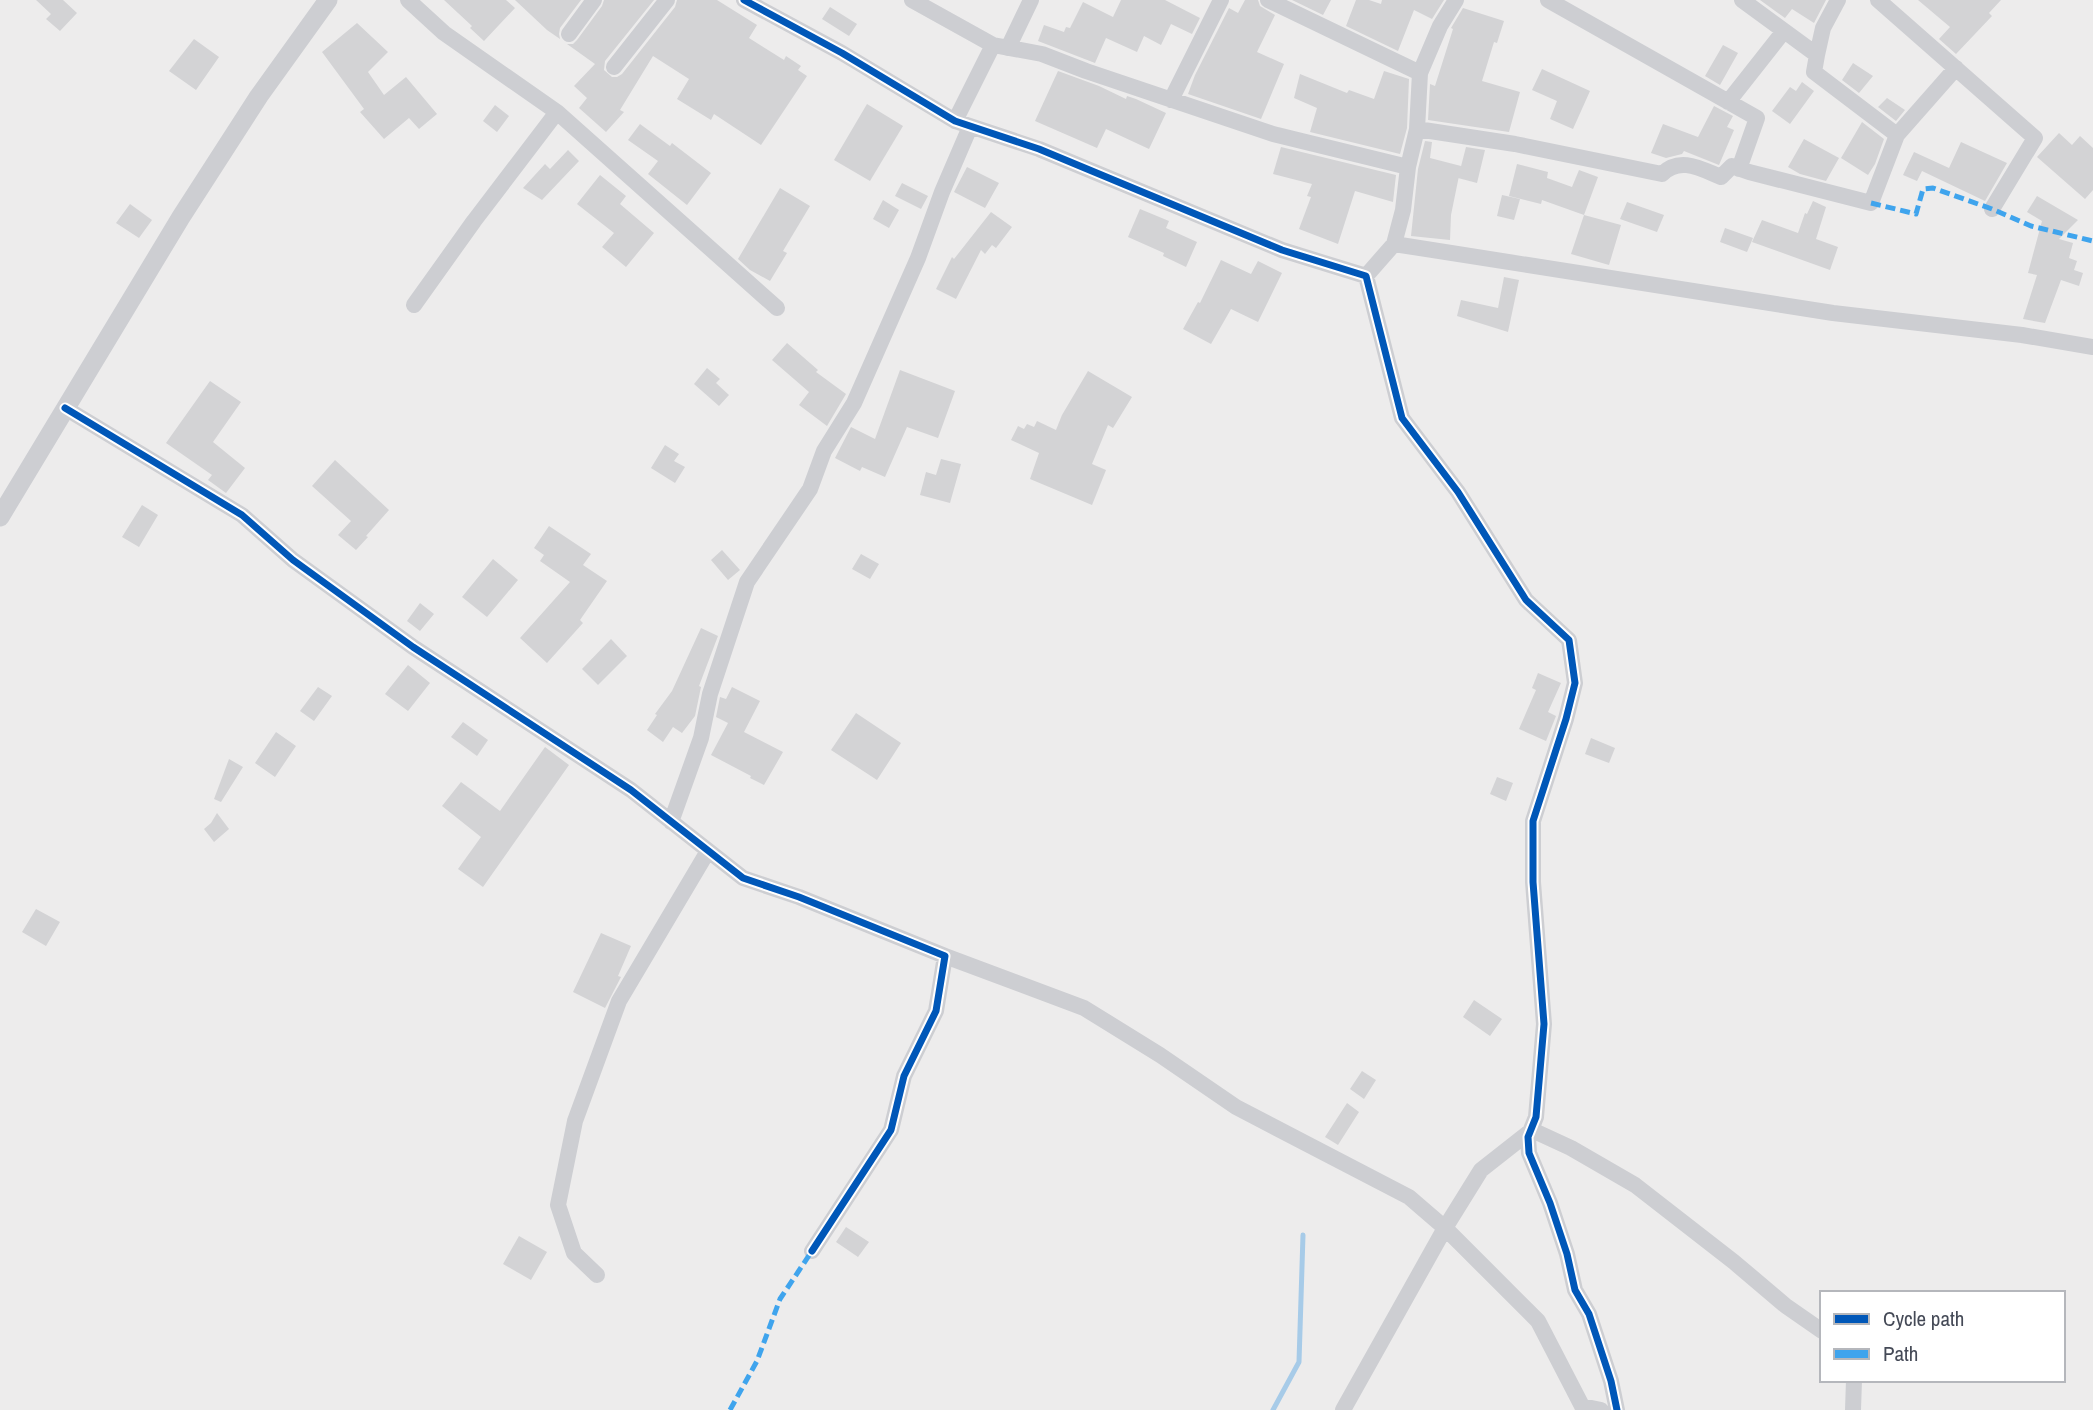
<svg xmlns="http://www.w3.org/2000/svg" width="2093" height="1410" viewBox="0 0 2093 1410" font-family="'Archivo Narrow',sans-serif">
<rect width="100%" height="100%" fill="#edecec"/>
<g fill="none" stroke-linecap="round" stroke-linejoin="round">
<path stroke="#a7cbe8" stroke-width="5" d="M1273,1410l26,-48 4,-127"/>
</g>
<path fill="#d3d3d5" d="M36,0h27l14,13 -17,18 -14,-12 5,-5z
M444,0h62l9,8 -31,33 -14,-13 2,-2z
M515,0h66l-21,28 -1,6 1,5 -13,-9z
M604,0h50l-49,61 -1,9 8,7h5l5,-3 53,-67 2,-7h40l40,25 -8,13 35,22 2,-4 15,10 -3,4 9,6 -46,69 -47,-31 -3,6 -34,-21 12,-20 -36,-23 -33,54 4,2 -18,20 -27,-24 8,-10 -13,-12 21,-22 -28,-20h6l4,-4 25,-34z
M1121,0h44l35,18 -8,16 -21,-10 -10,21 -17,-9 -7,16 -31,-14 -11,25 -57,-22 6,-16 20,7 2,-5 4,1 13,-26 30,15z
M1245,0h13l2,6 15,9 -18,37 27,12 -23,55 -73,-25 7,-19 34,-67 9,5z
M1292,0h39l-8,15z
M1356,0h13l12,4 1,-4h62l-12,19 -18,-9 -16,41 -52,-25z
M1760,0h66l-12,23 -22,-14 -7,9z
M1918,0h83l-12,13 3,3 -36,38 -17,-15 11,-12z
M830,7l27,17 -8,12 -27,-17z
M1463,8l41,13 -7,22 -3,-1 -12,39 38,11 -11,40 -81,-12 2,-36 5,2 18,-57 -2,-1z
M357,23l31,29 -20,20 16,23 22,-18 31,37 -18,15 -10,-11 -25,21 -24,-27 4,-3 -42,-57z
M194,39l25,18 -23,33 -27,-19z
M1723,45l15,8 -18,32 -15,-9z
M1853,63l20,13 -14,17 -17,-13z
M1542,69l48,22 -17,38 -23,-10 7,-18 -25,-11z
M1058,71l41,15 27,13 1,-3 9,3 30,14 -17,36 -43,-20 -9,19 -62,-27z
M1384,71l25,8 -2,49 -7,26 -90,-22 7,-24 -23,-10 6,-24 47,19 2,-3 25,9z
M1802,82l12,9 -24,33 -18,-13 18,-24 6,4z
M1887,98l18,12 -9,11 -18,-14z
M867,104l36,22 -33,55 -36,-21z
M495,105l14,11 -12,16 -14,-11z
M1714,106l19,10 -6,11 7,3 -15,35 -35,-14 -2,3 -16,4 -15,-5 12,-29 35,13z
M1862,122l22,17 -9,25 -7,11 -27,-17z
M640,124l30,22 2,-3 39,30 -24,32 -39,-31 10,-13 -30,-21z
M2059,133l13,12 8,-9 13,12v42l-8,9 -48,-42z
M1804,139l35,19 -13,23 -26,-7 -12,-7z
M1425,141l7,1 -2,16 31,8 -10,49 -1,25 -39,-4 7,-67z
M1961,142l46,21 -22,38 -63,-30 -5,10 -14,-6 11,-23 35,16z
M1281,147l115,28 -3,27 -38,-11 -17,53 -39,-15 12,-32 -4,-1 5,-12 -39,-10z
M1466,147l19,3 -8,33 -19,-5z
M568,150l11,11 -37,39 -19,-12 22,-24 5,5z
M1517,164l31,8 -1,6 25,9 7,-17 19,7 -14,38 -42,-15 -1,4 -32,-8z
M967,167l32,16 -14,25 -31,-16z
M600,175l26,21 -6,8 34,29 -28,34 -24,-20 12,-14 -37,-29z
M902,183l26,13 -7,13 -26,-13z
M780,188l30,18 -27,45 4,2 -17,28 -20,-11 -12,-11z
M1502,195l18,4 -6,21 -17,-4z
M2037,196l41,24 -19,19 14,4 -4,15 8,3 -3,9 9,3 -4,13 -18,-6 -16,43 -22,-4 14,-44 -9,-2 14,-52 -15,-9z
M883,200l16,10 -10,18 -16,-9z
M1813,201l13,6 -10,32 22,8 -8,23 -78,-28 10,-22 36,13 7,-20 2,1z
M1627,202l37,13 -7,17 -37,-13z
M130,204l22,16 -13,18 -23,-15z
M1140,209l29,12 -3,7 31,14 -11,25 -23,-11 1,-3 -36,-16z
M991,212l21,15 -16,21 -4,-3 -7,9 -4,-4 -25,49 -20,-10 16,-32 2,2z
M1584,215l37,10 -12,40 -38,-11z
M1725,228l28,10 -6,14 -27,-10z
M1221,260l30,14 7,-13 24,12 -24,49 -27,-13 -20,35 -28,-15 15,-27 2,1z
M1504,277l15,3 -11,52 -51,-16 4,-16 37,8z
M787,343l31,27 -2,2 30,22 -19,32 -28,-21 10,-13 -37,-32z
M707,368l13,11 -4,4 13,12 -10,11 -25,-22z
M900,370l55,21 -17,47 -31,-11 -22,50 -23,-10 -2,4 -25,-13 16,-31 24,12z
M1088,371l44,26 -19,31 -5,-3 -16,39 14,6 -14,35 -62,-26 9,-26 -28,-13 7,-14 6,3 3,-5 7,3 3,-6 19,9 6,-15z
M210,381l31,21 -28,40 32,26 -19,25 -18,-13 4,-5 -46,-32z
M665,445l14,9 -5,7 11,6 -10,16 -24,-15z
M941,459l20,5 -11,39 -30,-8 6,-23 10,3z
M335,460l54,50 -23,26 2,1 -12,13 -18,-15 13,-14 -39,-35z
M142,505l16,10 -19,32 -17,-10z
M549,526l42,28 -8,11 24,16 -27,39 3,3 -36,40 -27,-25 50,-56 -30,-21 4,-6 -10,-7z
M722,550l18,20 -12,10 -17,-20z
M861,554l18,10 -9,15 -18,-10z
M493,559l25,21 -31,37 -25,-20z
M420,603l14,11 -14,17 -13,-10z
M701,628l17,8 -19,50 2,1 -6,29 -13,17 -9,-6 -10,15 -16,-12 10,-15 -2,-1 17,-23z
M611,639l16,17 -29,29 -16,-16z
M408,665l22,18 -22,28 -23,-17z
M1538,673l23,10 -13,29 8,4 -10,25 -27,-12 17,-39 -4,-2z
M318,687l14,9 -18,25 -14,-10z
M732,687l28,14 -16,31 39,20 -19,33 -14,-7 1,-2 -40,-21 17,-32 -12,-6 4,-20 6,2z
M856,713l45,30 -24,37 -46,-30z
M463,722l25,18 -11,16 -26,-19z
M276,732l20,14 -21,31 -20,-14z
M1591,738l24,10 -6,15 -24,-9z
M545,747l24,18 -86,122 -25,-18 23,-32 -39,-31 19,-24 39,29z
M229,759l14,8 -22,35 -7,-3z
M1497,777l16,6 -7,18 -16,-7z
M217,813l12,16 -15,13 -10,-13 7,-6z
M36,909l24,13 -14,24 -24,-14z
M601,933l30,13 -13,30 3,1 -16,31 -32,-16z
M1474,1000l28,19 -12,17 -27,-19z
M1362,1071l14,9 -12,19 -14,-10z
M1347,1103l12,9 -21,33 -13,-8z
M846,1227l23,15 -11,15 -22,-15z
M519,1236l28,16 -16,28 -28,-16z"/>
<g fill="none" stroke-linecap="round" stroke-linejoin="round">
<path stroke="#cdced2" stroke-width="16" d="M408,0l36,33 113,79 220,196
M744,0l98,53 113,68 84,28 243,101 84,26 36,142 56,74 68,108 43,40 6,43 -9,36 -33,102v61l11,142 -8,93 -8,20 1,16 21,50 17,51 8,36 14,24 22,67 6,29
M912,0l81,45 49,9 44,17 187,63 135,33
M1268,0l152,73
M1548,0l209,118 -18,51
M1878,0l157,138 -43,71
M569,34l25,-34
M1008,48l23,-48
M1817,55l6,-27 15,-28
M614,67l53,-67
M1171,100l50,-100
M1728,102l56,-71
M955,121l38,-76
M1417,129l98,15 147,30c18,-18 39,-5 59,3l11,-11 17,6 122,31 26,-68 -83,-63 3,-17 -75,-55
M1897,135l59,-67
M1394,244l439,69 189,22 71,12
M1366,276l28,-32 9,-34 5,-43 9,-38 3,-56 20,-47 16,-26
M414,305l60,-84 83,-109
M65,408l177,107 51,45 120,87 218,143 112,88 56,19 146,59 -9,55 -32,65 -13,54 -79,121
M671,822l30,-84 9,-44 37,-112 63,-93 14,-38 30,-48 64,-145 24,-66 28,-65
M945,956l139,52 76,47 76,52 173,90 36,31 93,93 44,85 19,4
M597,1275l-23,-22 -16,-48 17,-84 44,-120 89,-150
M1343,1410l102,-182 36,-58 51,-40 39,18 64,37 99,77 52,44 36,25
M1853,1410l1,-30"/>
<path stroke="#cdced2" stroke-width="19" d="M0,517l181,-300 78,-121 69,-96"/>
<path stroke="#3fa4ed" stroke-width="5" stroke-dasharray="10 5" stroke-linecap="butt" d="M1871,203l45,11 7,-25 10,-1 59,21 39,17 62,15
M730,1410l27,-49 23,-62 32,-48"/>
<g stroke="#fff" stroke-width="11">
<path id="cycleway" d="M744,0l98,53 113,68 84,28 243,101 84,26 36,142 56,74 68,108 43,40 6,43 -9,36 -33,102v61l11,142 -8,93 -8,20 1,16 21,50 17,51 8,36 14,24 22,67 6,29
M65,408l177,107 51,45 120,87 218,143 112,88 56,19 146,59 -9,55 -32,65 -13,54 -79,121"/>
</g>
<use href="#cycleway" stroke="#0057b8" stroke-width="7"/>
</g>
<rect x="1820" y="1291" width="245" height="91" fill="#ffffff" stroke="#b5b7bc" stroke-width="2"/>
<rect x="1834" y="1314" width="35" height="10" fill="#0057b8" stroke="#b5b7bc" stroke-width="2"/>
<text x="1883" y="1326" font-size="21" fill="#454a57">Cycle path</text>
<rect x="1834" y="1349" width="35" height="10" fill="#3fa4ed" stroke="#b5b7bc" stroke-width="2"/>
<text x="1883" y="1361" font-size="21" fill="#454a57">Path</text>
</svg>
